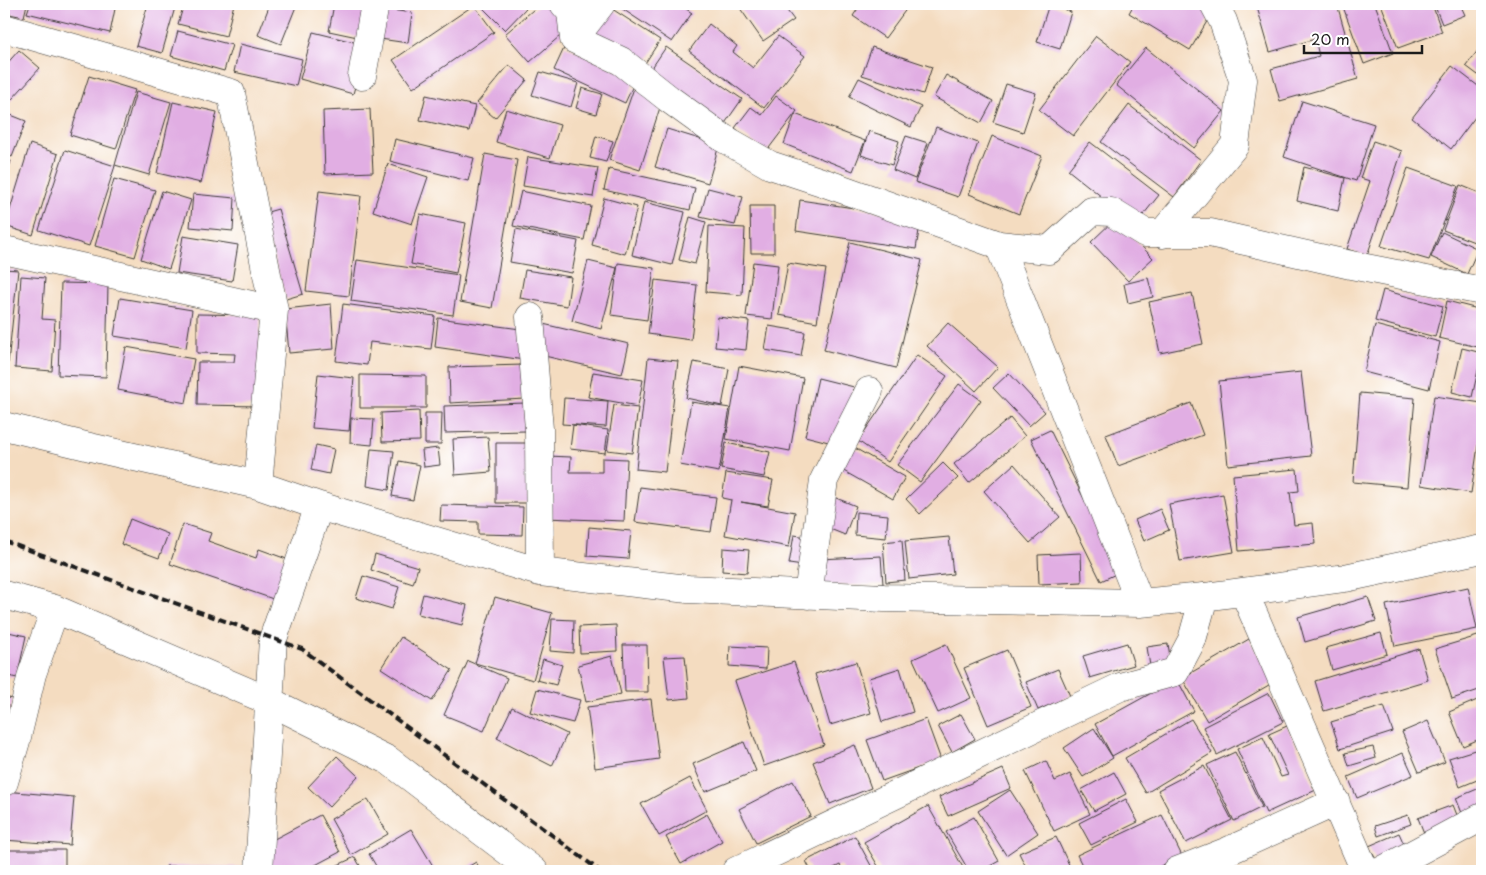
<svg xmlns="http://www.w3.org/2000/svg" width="1486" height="875" viewBox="0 0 1486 875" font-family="'Playpen Sans',sans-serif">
<rect width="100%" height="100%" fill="#fff"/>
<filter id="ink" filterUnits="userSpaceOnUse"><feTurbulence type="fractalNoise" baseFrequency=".02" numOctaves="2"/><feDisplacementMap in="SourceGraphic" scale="10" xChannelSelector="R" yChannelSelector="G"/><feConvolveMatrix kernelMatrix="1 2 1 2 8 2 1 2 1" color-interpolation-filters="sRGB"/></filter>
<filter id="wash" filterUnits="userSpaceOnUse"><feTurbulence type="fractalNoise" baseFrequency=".0096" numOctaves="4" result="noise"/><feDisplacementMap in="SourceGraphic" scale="20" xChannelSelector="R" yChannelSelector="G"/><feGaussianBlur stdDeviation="1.12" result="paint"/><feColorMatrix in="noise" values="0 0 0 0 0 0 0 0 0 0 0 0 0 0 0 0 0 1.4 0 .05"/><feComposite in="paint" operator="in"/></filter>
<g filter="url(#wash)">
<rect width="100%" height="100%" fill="#f4dcc0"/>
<g id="blocks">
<path fill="#e1aee3" d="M4,4h23l-3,13 -20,-4z
M30,4h86l-6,29 -83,-20z
M148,4h28l-14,49 -26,-7z
M184,4h50l-8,32 -48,-12z
M270,4h27l-16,40 -23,-9z
M334,4h35l-7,34 -33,-7z
M479,4h44l4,3 -22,23z
M540,4h6l22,25 -38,33 -25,-28z
M615,4h64l13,9 -20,29z
M737,4h45l12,16 -31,21z
M861,4h49l-25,34 -32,-22z
M1049,4l22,8 -11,37 -23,-7z
M1134,4h62l16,9 -22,37 -61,-37z
M1269,4h68l21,75 -78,22 -9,-32 48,-13 -4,-17 -45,13 -13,-45z
M1342,4h33l18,49 -29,11z
M1381,4h51l10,28 -44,16z
M1434,4h26l5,11 -23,9z
M474,5l20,27 -81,56 -20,-28z
M606,5l54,35 -18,28 -54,-35z
M378,8l34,5 -4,30 -35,-5z
M709,24l28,22 -4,6 20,16 25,-32 27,20 -41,52 -75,-57z
M178,31l54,14 -8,26 -53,-15z
M313,32l53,13 -13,49 -53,-15z
M1096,36l34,26 -57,74 -34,-26z
M240,44l62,15 -6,27 -62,-14z
M1482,45v33l-16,-12z
M565,46l71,33 -11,24 -71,-33z
M666,47l76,52 -21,30 -76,-51z
M872,47l60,20 -9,27 -61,-19z
M1146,48l78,63 -30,37 -78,-63z
M19,50l21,18 -36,40v-41z
M509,65l18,15 -32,38 -18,-15z
M1452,66l30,23v19l-31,41 -39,-31z
M540,72l38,11 -7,24 -39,-12z
M946,75l47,26 -12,22 -47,-26z
M89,76l46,14 -19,59 -46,-14z
M859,78l62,29 -10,20 -62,-30z
M1006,84l30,9 -13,39 -30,-10z
M582,88l20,6 -6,20 -20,-6z
M634,88l29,10 -23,72 -31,-10z
M136,92l35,10 -22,73 -34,-10z
M426,95l49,11 -6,25 -49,-11z
M776,96l21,15 -31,41 -31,-24 16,-21 11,8z
M1302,101l72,23 -18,57 -72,-24z
M173,102l44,10 -16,71 -44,-10z
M1129,105l72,55 -27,37 -73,-55z
M370,109l3,63 -48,2 -2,-63z
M506,109l54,16 -10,33 -54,-16z
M6,113l20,8 -14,36 -8,-4v-34z
M795,114l70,27 -12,30 -69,-27z
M936,127l42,16 -20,54 -43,-15z
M667,129l52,16 -11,38 -53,-16z
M869,131l30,10 -7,24 -31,-10z
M596,136l17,5 -7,21 -16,-4z
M906,136l22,7 -13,36 -22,-9z
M992,136l50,20 -23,58 -50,-20z
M395,139l79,19 -6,23 -78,-20z
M1373,141l29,10 -35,105 -20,-7 23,-68 -10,-3z
M1090,142l69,53 -23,29 -68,-54z
M30,144l28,10 -25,81 -28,-9z
M65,150l50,16 -26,80 -50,-16z
M485,154l32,6 -25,148 -32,-6z
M528,157l70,11 -5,29 -70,-11z
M4,159l7,2 -7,21z
M388,164l40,13 -16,47 -39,-13z
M1304,167l41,11 -7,33 -41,-10z
M1408,168l50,18 -29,74 -48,-14z
M609,169l86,19 -5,22 -86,-20z
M114,179l41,11 -20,67 -40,-11z
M1460,185l22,9v51l-39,-15z
M708,188l35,9 -8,28 -35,-8z
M162,191l29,9 -22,69 -28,-10z
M319,191l42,5 -12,100 -43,-5z
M521,191l70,15 -7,34 -71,-14z
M193,194l42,4 -2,33 -43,-4z
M604,198l33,9 -12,47 -33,-9z
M800,200l121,18 -5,31 -120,-18z
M644,202l41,10 -13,53 -40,-10z
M750,206h24v47h-23z
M278,209l25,85 -17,5 -25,-85z
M420,214l46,9 -10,50 -45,-9z
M690,217l16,5 -11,42 -16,-4z
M1115,219l38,39 -25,23 -37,-39z
M709,226l36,2 -3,67 -36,-3z
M516,229l62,12 -6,32 -62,-11z
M1442,232l36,17 -11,25 -36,-17z
M183,236l55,9 -6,36 -55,-8z
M850,242l72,18 -26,108 -72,-18z
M357,260l102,15 -6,40 -102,-14z
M588,261l29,7 -16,61 -29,-8z
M753,262l25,3 -6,54 -26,-3z
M618,263l36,5 -7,52 -36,-5z
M788,263l38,6 -9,53 -38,-7z
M4,269l14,1 -10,93 -4,-1z
M525,270l46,7 -4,29 -47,-8z
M21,276l24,2 -3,41 13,1 -3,51 -37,-3z
M1148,278l5,19 -25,6 -4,-19z
M655,280l42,5 -6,55 -43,-6z
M61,283l47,1 -2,93 -48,-2z
M1383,290l60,16 -8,31 -60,-16z
M1192,293l11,51 -43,9 -11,-51z
M120,298l72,12 -6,38 -72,-12z
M1447,301l35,9v38l-43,-10z
M331,304l3,45 -45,4 -4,-44z
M343,304l92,12 -4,33 -61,-7 -3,23 -31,-4z
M197,314l63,1v91l-63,-1 1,-43h36l1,-8 -38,-1z
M718,317l31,4 -3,29 -31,-3z
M438,318l90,12 -4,30 -89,-13z
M948,323l50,44 -22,24 -49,-45z
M543,324l86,20 -7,30 -86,-20z
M1375,325l65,17 -11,47 -65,-17z
M769,326l36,6 -4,24 -36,-6z
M126,347l68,12 -8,44 -68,-13z
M1462,348l20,5 -10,44 -20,-5z
M917,355l30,21 -59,86 -30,-21z
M648,358l30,3 -13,111 -29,-3z
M694,362l35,7 -7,37 -36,-8z
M524,365l1,34 -75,4 -1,-36z
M739,366l64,12 -13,73 -64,-12z
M593,372l50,8 -5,26 -50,-9z
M1301,372l10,84 -83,9 -9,-84z
M1009,373l36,39 -16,14 -36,-38z
M318,374l36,4 -5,53 -37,-3z
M360,375l66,1v32h-66z
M818,378l36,9 -14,58 -35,-9z
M959,384l22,16 -61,82 -23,-17z
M1360,393l55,5 -8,89 -54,-5z
M1434,396l48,7v16l-11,74 -50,-8z
M564,398l44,3 -2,26 -44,-3z
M691,402l39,6 -11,64 -39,-7z
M525,403l1,28 -81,2 -1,-27z
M1191,403l12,32 -85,31 -12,-31z
M614,405l24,3 -6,45 -25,-3z
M419,411l1,30 -38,1 -1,-29z
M425,413h17l-1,31h-16z
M351,418l23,1 -2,26 -22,-2z
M1010,418l15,18 -56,47 -15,-19z
M573,425l35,5 -3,23 -35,-4z
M1050,430l70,142 -19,9 -70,-142z
M488,437l3,35 -36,3 -2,-36z
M496,443h35v60h-35z
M726,443l44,9 -6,25 -43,-8z
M846,443l59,34 -12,22 -60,-34z
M316,445l18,4 -5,25 -18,-4z
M438,448l2,17 -16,2 -2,-17z
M371,449l23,2 -5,39 -22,-4z
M547,456l24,1 -1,15h32v-14l25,1 -3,62 -79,-3z
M399,461l21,4 -7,35 -21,-4z
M943,463l15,15 -38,36 -14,-15z
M1014,464l46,53 -30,26 -46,-52z
M1297,469l2,22 -9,1 4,33 19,-2 2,21 -76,7 -6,-76z
M726,473l47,7 -5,26 -27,-4 54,10 -6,35 -64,-12 6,-35 -9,-2z
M640,487l76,10 -5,35 -76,-10z
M1223,494l11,58 -54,9 -11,-57z
M831,496l25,10 -11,29 -25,-10z
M441,505l82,2 -1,28 -44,-1v-12l-38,-1z
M1160,509l9,21 -25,11 -9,-21z
M856,512l32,3 -2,23 -31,-3z
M130,519l38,15 -9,24 -38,-14z
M183,524l28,9 -3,8 48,17 3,-9 36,13 -13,40 -112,-38z
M589,527l42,4 -3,28 -41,-3z
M794,535l20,3 -4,29 -21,-3z
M949,537l4,37 -44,5 -4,-38z
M902,540l3,40 -19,2 -3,-40z
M723,548l26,2 -2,23 -25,-2z
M1081,553l1,29 -43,2 -1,-29z
M375,554l43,13 -5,17 -42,-14z
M881,556l2,28 -62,2 -1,-27z
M363,576l36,11 -7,22 -36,-11z
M1468,587l9,42 -82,17 -9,-41z
M423,594l44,11 -5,20 -44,-11z
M495,597l57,16 -19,67 -58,-17z
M1368,597l8,24 -71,21 -7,-25z
M552,619l22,1 -1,33 -23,-2z
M616,625l1,26 -37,2 -1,-26z
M4,631l22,5 -9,42 -13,-3z
M1381,633l6,21 -55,16 -6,-22z
M1481,635l1,5v49l-30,10 -17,-50z
M401,637l51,33 -20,31 -51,-33z
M1249,639l25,43 -67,39 -25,-43z
M1127,643l7,22 -44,13 -7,-22z
M946,644l25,54 -33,15 -25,-54z
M1168,644l3,19 -21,3 -3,-19z
M623,645h24l1,47h-23z
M730,646l37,2 -1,21 -37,-3z
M1419,649l9,31 -104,31 -9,-30z
M1007,650l24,57 -43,18 -24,-57z
M612,656l9,38 -35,8 -8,-37z
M685,656l4,42 -20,2 -5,-43z
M543,659l19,6 -6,20 -19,-5z
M468,661l39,17 -23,53 -40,-16z
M794,662l30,83 -60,21 -29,-85z
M856,662l15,51 -41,12 -15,-51z
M900,668l13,44 -31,10 -13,-44z
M1058,669l12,27 -32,14 -12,-28z
M1177,679l17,32 -82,45 -17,-32z
M537,689l43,11 -7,23 -43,-11z
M1269,693l14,29 -66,33 -14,-28z
M4,697l9,2 -9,36z
M1482,698v40l-19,8 -14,-34z
M651,699l8,60 -64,9 -8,-61z
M1384,706l9,26 -53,17 -9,-27z
M512,707l55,27 -15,32 -55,-28z
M961,714l14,25 -23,13 -14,-26z
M926,719l15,41 -59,21 -15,-41z
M1191,719l21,34 -66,40 -21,-35z
M1428,721l17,41 -26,10 -17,-40z
M1287,726l29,64 -50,23 -29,-64 26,-12 18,40 7,-2 -19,-41z
M1094,728l19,30 -30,19 -19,-29z
M744,742l12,29 -51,21 -12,-28z
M855,745l16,43 -41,16 -17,-42z
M1373,747l3,11 -27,8 -4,-13z
M1478,749l4,12v17l-22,9 -11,-29z
M1235,752l27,55 -28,14 -27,-56z
M1403,753l10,22 -56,23 -9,-21z
M337,756l21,20 -29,31 -21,-20z
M1046,761l9,20 15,-7 20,40 -36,17 -29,-60z
M1204,766l28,54 -46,23 -28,-53z
M1003,769l8,19 -63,28 -9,-19z
M1114,772l12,22 -32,17 -13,-21z
M690,778l17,32 -48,26 -18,-32z
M793,781l18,35 -55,27 -17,-34z
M1482,787v23l-18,8 -8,-20z
M1010,790l28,43 -32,22 -28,-44z
M4,791l70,6 -4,48 -66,-5z
M368,799l20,35 -37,21 -20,-36z
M1126,799l12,23 -47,23 -12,-22z
M1453,805l8,20 -35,13 -8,-20z
M928,806l37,65h-84l-17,-29z
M707,814l15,27 -41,23 -15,-27z
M320,815l20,37 -36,19h-30l-13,-25z
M1162,815l20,41 -32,15h-65l-8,-16z
M1408,815l3,9 -33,12 -3,-10z
M974,817l25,44 -18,10h-12l-23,-39z
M411,829l25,42h-57l-10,-17z
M1399,833l8,18 -29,13 -9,-18z
M855,836l19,35h-31l-3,-6 -12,6h-17l-5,-10z
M1056,837l16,34h-44l-9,-18z
M4,850h61v21h-61z
M355,857l8,14h-38z
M476,862l5,9h-20z
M166,866l88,1v4h-88z"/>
</g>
</g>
<g filter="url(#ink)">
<use href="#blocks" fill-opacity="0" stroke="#3c3935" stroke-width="1"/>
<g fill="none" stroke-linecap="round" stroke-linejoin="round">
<g stroke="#3c3935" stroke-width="29">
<path id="minor" d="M564,4l7,8 3,27 47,22 48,38 54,39 47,27 58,19 171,61 50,5 43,-39 19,1 34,21h65l141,32 131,26
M4,28l227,65 43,217 -16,175
M574,39l27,-35
M362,76l13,-72
M1162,234l73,-89 8,-65 -20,-59 -9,-17
M999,245l141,358
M4,250l270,60
M530,317l9,112 1,143
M4,426l86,21 168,38 61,21 221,66 148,17 196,9 256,5 64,-6 141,-19 137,-29
M1244,592l121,279
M4,595l51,14 214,92 119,59 146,111
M808,595l16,-115 45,-89
M4,782l12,-41 16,-67 23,-65
M259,871l14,-232 46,-133
M736,871l384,-184 55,-15 17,-32 12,-43
M1177,871l51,-20 108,-49
M1381,871l101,-54"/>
</g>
<use href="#minor" stroke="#fff" stroke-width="28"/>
<path stroke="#1c1c1c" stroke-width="4" stroke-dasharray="8 4" stroke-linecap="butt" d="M4,541l298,108 298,222"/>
</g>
</g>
<rect width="1486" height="875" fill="none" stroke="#fff" stroke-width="20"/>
<path d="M1304 45v8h118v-8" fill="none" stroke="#1c1c1c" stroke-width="2.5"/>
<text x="1311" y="45" font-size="15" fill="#1c1c1c" stroke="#ffffff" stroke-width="4" paint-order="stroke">20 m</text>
</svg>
